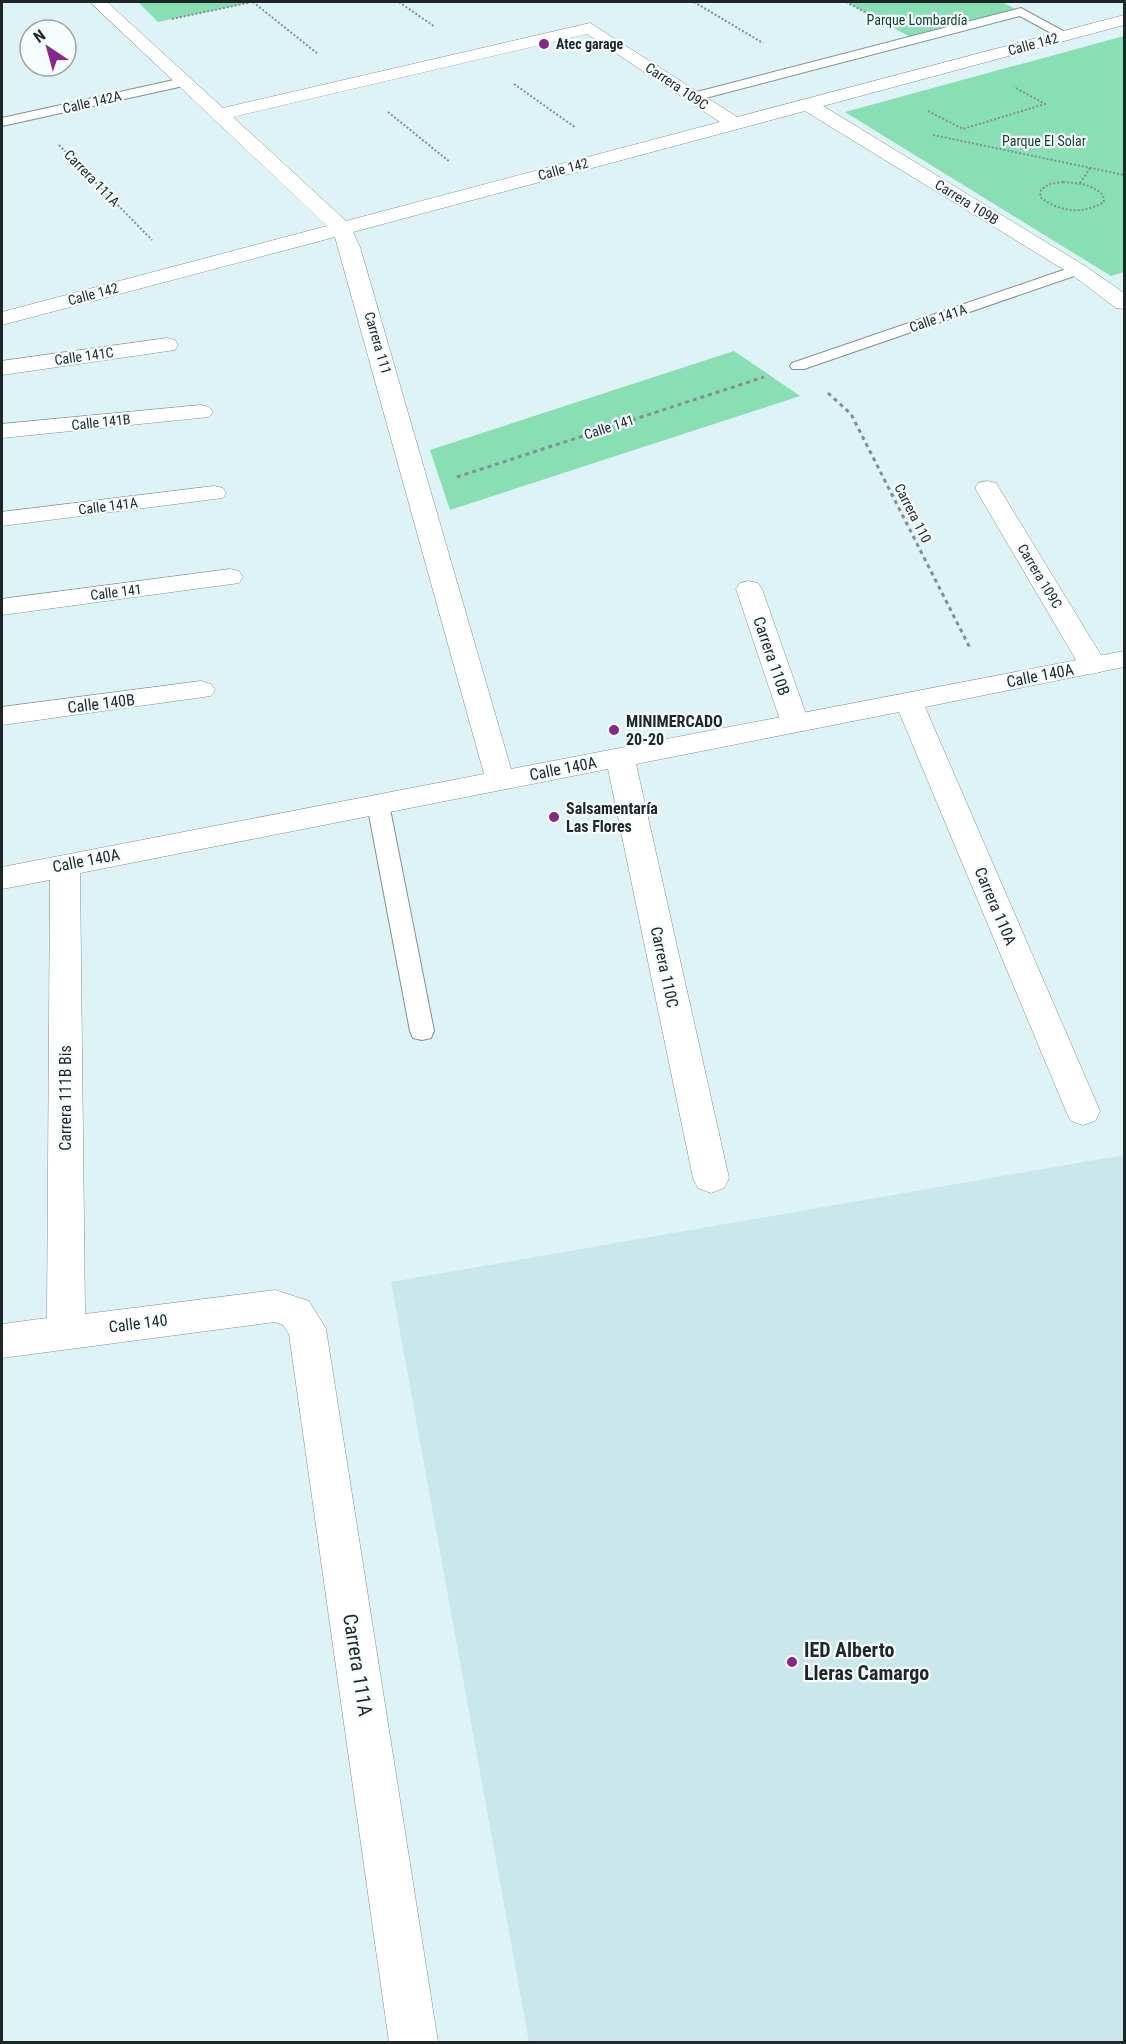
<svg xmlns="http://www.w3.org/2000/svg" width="1126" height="2044" viewBox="0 0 1126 2044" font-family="'Roboto Condensed',sans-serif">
<rect width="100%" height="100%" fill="#def3f6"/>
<path fill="#cae7eb" d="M1124,1155v887h-595l-138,-760z"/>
<path fill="#88dfb3" d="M138,2h115l-95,20z
M846,2h156l19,10 -107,27z
M1124,36v236l-13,4 -266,-164z
M734,351l66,45 -350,114 -20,-60z"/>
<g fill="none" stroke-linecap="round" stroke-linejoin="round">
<g stroke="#7f9295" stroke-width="2">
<path id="service" d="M1021,8l51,28 -6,4 -4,-1 -42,-23 -326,85 -7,-4 2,-3z
M183,78l7,4 -2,3 -186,41v-8z
M1078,265l5,2 3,3 -3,3 -279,96h-12l-2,-3 2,-3z
M378,797l8,2 3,5 45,227 -3,7 -9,2 -9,-2 -3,-7 -43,-227 3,-5z"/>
</g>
<g stroke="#7f9295" stroke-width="1">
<path id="pedestrian" d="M987,481l9,2 3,5 108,177 -4,6 -10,3 -10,-3 -4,-6 -104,-177 3,-5z
M749,581l9,2 4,6 47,134 -4,7 -10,2 -10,-2 -4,-7 -45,-134 4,-6z"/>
</g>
<g stroke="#7f9295" stroke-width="1">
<path id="minor" d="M90,2h17l116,106 367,-85 147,94 387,-102v10l-301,81 262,160 39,27v16l-8,-1 -45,-34 -266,-163 -452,121 7,15 151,522 613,-118v16l-199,40 175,404 -5,10 -12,4 -12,-4 -5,-10 -167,-399 -263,52 93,414 -5,10 -13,5 -13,-5 -5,-10 -85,-409 -528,104 5,441 190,-24 34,11 17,28 112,713h-49l-100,-708 -6,-9 -8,-3 -273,36v-34l45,-6 3,-438 -48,9v-22l482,-93 -149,-537 -333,88v-13l325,-86zM587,34l133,88 -374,99 -113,-104z
M167,338l8,2 3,5 -3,5 -173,25v-14z
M201,405l8,2 4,5 -4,5 -207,21v-14z
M214,486l9,2 3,5 -3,5 -221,28v-14z
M230,569l9,2 4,6 -4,6 -237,32v-16z
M201,681l10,3 4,6 -4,6 -209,29v-18z"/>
</g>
<path stroke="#829092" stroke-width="2" stroke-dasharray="2 2" stroke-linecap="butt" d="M253,2l65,52
M399,2l36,25
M694,2l69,41
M846,2l23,12
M172,19l80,-17
M514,84l62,44
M928,111l35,18 82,-25 -31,-17
M388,112l62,50
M933,135l191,40
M59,145l93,95
M1063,182c16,1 28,2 40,13l1,7c-22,13 -44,10 -64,-5l1,-7 8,-6z
M1080,183l10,-15"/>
<path stroke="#829092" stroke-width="3" stroke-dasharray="4 4" stroke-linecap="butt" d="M828,393l23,21 120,236
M457,477l307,-100"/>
<use href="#service" fill="#fff" fill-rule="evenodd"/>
<use href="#pedestrian" fill="#fff" fill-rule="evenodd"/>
<use href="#minor" fill="#fff" fill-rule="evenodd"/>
</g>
<g fill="#88258e" stroke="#f5fdfe" stroke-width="2">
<circle cx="544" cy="44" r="6"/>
<circle cx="614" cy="730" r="6"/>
<circle cx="554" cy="817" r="6"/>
<circle cx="792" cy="1662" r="6"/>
</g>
<g text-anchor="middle" stroke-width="4.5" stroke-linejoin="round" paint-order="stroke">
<g font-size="14" fill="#153c2a" stroke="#f5fdfe">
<text x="917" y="25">Parque Lombardía</text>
<text x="1044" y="146">Parque El Solar</text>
</g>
<g font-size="14" font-weight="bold" fill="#1e2627" stroke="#f5fdfe" text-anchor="start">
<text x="556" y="49">Atec garage</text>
</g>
<g font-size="14" fill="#1e2627" stroke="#f5fdfe">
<text transform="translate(1033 44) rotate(-15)" y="5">Calle 142</text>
<text transform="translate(677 86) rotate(34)" y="5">Carrera 109C</text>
<text transform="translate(92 102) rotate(-13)" y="5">Calle 142A</text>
<text transform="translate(563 169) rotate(-15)" y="5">Calle 142</text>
<text transform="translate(92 178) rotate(46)" y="5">Carrera 111A</text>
<text transform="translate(967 202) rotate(32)" y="5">Carrera 109B</text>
<text transform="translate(93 294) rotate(-15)" y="5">Calle 142</text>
<text transform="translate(938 318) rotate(-19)" y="5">Calle 141A</text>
<text transform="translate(378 343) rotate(74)" y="5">Carrera 111</text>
<text transform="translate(84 356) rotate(-8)" y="5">Calle 141C</text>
<text transform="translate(101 422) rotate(-6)" y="5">Calle 141B</text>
<text transform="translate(609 427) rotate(-18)" y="5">Calle 141</text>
<text transform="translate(108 506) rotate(-7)" y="5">Calle 141A</text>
<text transform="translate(913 513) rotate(63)" y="5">Carrera 110</text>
<text transform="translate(1040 576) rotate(59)" y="5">Carrera 109C</text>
<text transform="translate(116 592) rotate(-7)" y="5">Calle 141</text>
</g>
<g font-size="16" fill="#1e2627" stroke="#f5fdfe">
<text transform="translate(772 656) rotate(71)" y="6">Carrera 110B</text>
<text transform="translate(1040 675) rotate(-11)" y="6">Calle 140A</text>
<text transform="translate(101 703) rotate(-7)" y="6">Calle 140B</text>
<text transform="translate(563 768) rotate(-11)" y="6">Calle 140A</text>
<text transform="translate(86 860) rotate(-11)" y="6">Calle 140A</text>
<text transform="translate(996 906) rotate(67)" y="6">Carrera 110A</text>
<text transform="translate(665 967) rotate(78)" y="6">Carrera 110C</text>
<text transform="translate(65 1098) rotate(-90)" y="6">Carrera 111B Bis</text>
<text transform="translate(138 1323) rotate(-7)" y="6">Calle 140</text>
</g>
<g font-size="16" font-weight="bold" fill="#1e2627" stroke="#f5fdfe" text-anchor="start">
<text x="626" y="727">MINIMERCADO<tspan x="626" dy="18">20-20</tspan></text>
<text x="566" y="814">Salsamentaría<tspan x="566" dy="18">Las Flores</tspan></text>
</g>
<g font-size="20" font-weight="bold" fill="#1e2627" stroke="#f5fdfe" text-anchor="start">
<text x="804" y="1657">IED Alberto<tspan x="804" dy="23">Lleras Camargo</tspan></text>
</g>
<g font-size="20" fill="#1e2627" stroke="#f5fdfe">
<text transform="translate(358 1665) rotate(81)" y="7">Carrera 111A</text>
</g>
</g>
<rect width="1126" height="2044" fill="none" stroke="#1e2627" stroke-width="6"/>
<g transform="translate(48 48) rotate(324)"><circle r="28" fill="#f5fdfe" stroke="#9fa7a8" stroke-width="1.5"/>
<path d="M0-4.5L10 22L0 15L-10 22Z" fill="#88258e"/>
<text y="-9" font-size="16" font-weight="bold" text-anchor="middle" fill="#1e2627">N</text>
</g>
</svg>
